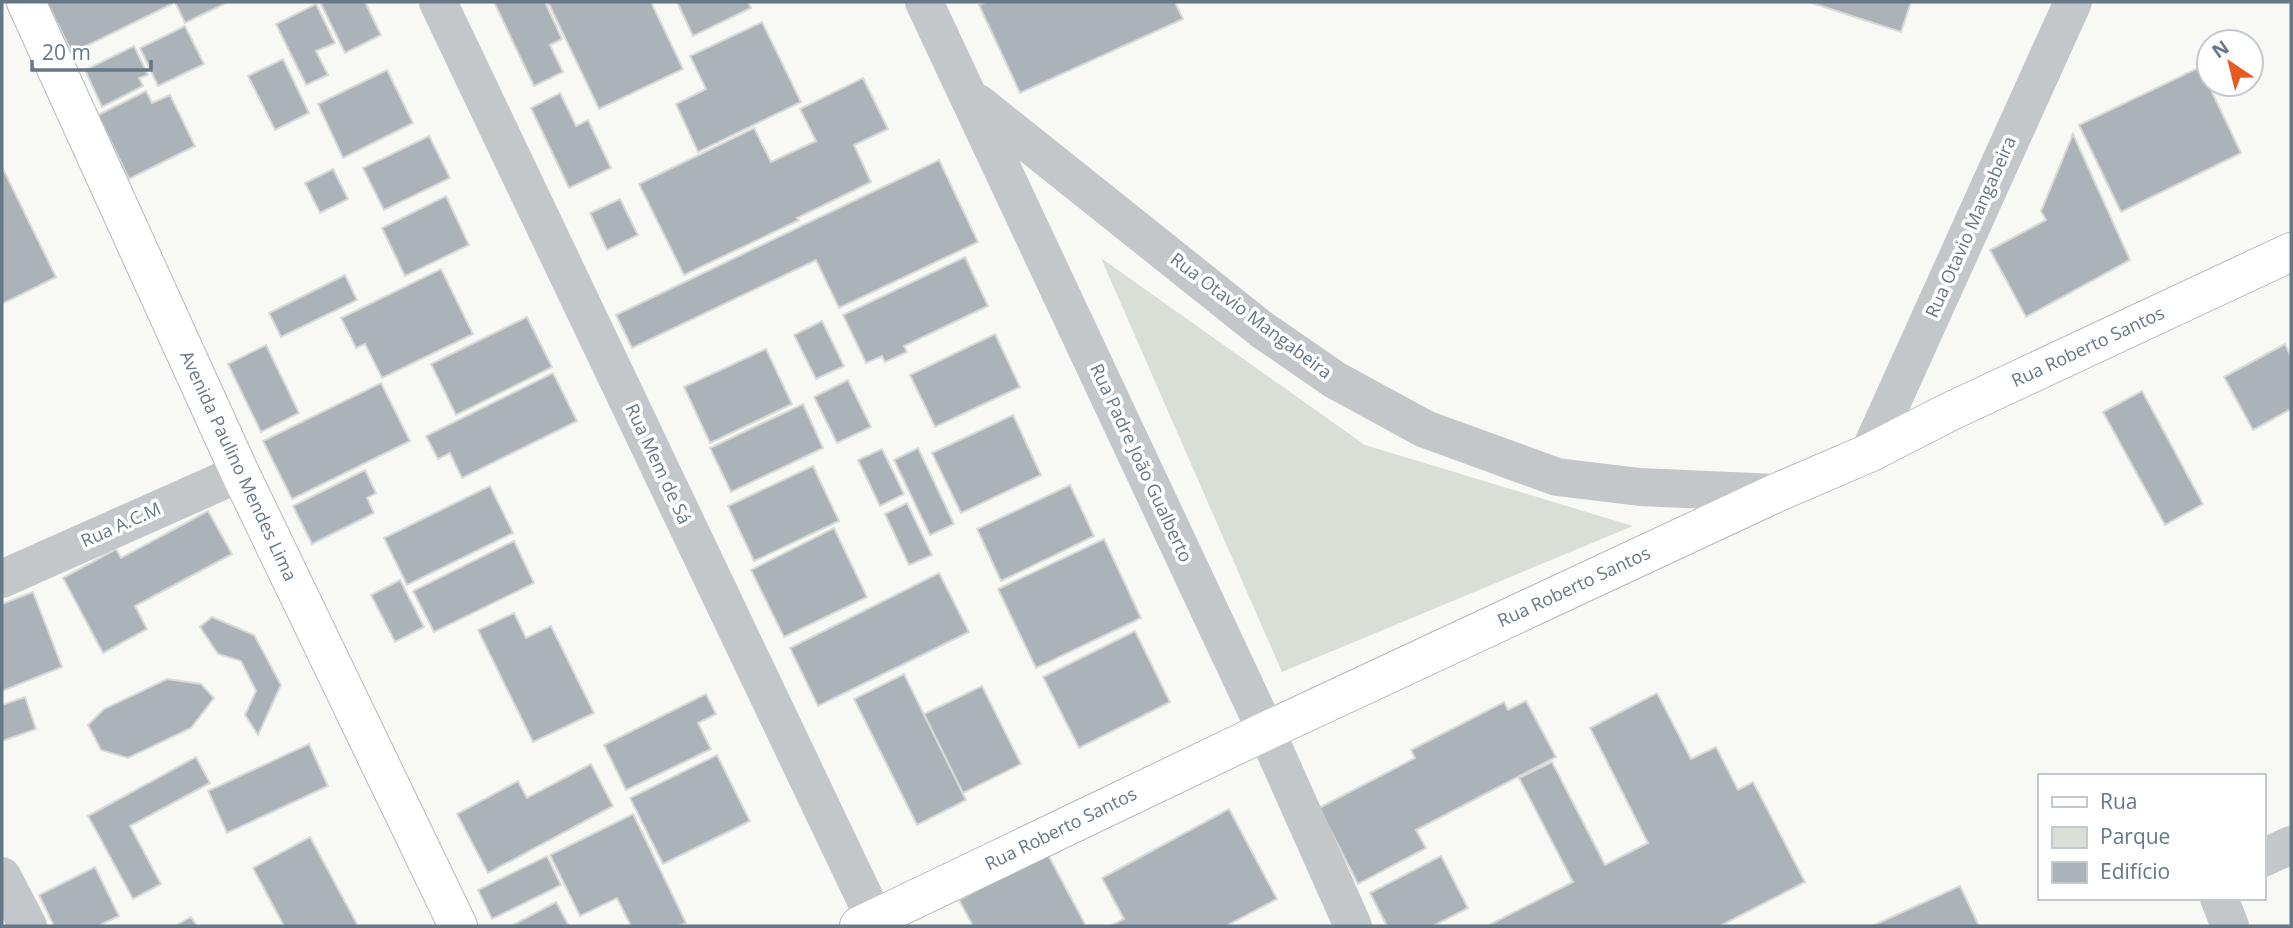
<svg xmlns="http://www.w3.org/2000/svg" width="2293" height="928" viewBox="0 0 2293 928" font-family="'Open Sans',sans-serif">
<rect width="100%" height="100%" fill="#f8f8f5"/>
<path fill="#d9dfd6" d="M1101,258l264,187 268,81 -351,146z"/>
<path fill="#abb3b9" stroke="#d9d9d7" stroke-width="2" d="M47,2h123l2,2 -100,49z
M175,2h53l-43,21z
M324,2h41l16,33 -36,18 -24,-49z
M494,2h51l17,37 -12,6 13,27 -29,14z
M548,2h103l32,67 -84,40z
M677,2h71l3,6 -58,28z
M986,2h189l8,17 -163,74 -41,-88z
M1809,2h102l-10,30z
M316,4l19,39 -19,8 12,24 -22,10 -30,-61z
M762,22l39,80 -103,50 -22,-48 30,-15 -16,-33z
M185,26l19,38 -46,22 -18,-38z
M134,46l14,29 -9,3 4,8 -41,21 -17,-37z
M283,59l26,54 -34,17 -27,-54z
M2200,67l41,86 -120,59 -42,-87z
M387,70l26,53 -70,35 -25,-54z
M863,78l25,51 -34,16 17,37 -74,36 2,2 -115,55 -45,-91 115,-56 17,34 45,-21 -16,-32z
M146,91l6,12 18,-8 25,51 -66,33 -31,-64z
M560,93l16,33 12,-6 23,48 -42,20 -38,-80z
M2073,134l57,126 -104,57 -36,-67 56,-30 -5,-9z
M429,136l21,42 -66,32 -21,-42z
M939,160l39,82 -139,66 -23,-48 -184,88 -16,-33z
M2,167l54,110 -54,27z
M333,169l15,30 -28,14 -15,-30z
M446,196l23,49 -64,31 -23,-48z
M620,199l18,36 -31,15 -17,-37z
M965,257l23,49 -84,40 3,6 -22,10 -3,-6 -16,7 -23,-48z
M441,269l32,65 -91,44 -17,-34 -9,4 -15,-30z
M345,275l12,25 -76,37 -12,-24z
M527,317l25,50 -96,48 -25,-51z
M822,321l22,45 -28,13 -22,-44z
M995,334l25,53 -85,40 -25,-52z
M2285,344l6,13v52l-38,21 -29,-53z
M266,345l33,68 -38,19 -33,-68z
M766,349l26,55 -82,39 -26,-56z
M553,373l24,48 -115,57 -12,-25 -12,6 -12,-23z
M848,380l23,47 -34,16 -23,-46z
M381,383l29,58 -118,58 -29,-58z
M2142,391l61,113 -38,21 -62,-113z
M803,404l20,44 -92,44 -21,-44z
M1013,415l28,60 -80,38 -29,-60z
M918,448l36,76 -24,11 -36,-75z
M882,449l22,45 -24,12 -22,-46z
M813,466l26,55 -85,40 -26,-55z
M365,470l11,23 -9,5 7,15 -62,31 -19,-38z
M1070,485l24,51 -93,45 -24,-52z
M490,486l23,47 -106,52 -23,-47z
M907,503l25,52 -23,10 -24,-51z
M208,511l24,43 -97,52 12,23 -44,24 -40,-75 53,-29 5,9z
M834,528l33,69 -83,40 -33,-67z
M1104,539l37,79 -105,50 -38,-79z
M514,541l20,42 -100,49 -21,-41z
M939,573l30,59 -151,74 -28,-58z
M400,580l24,47 -29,15 -24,-47z
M33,592l29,75 -60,24v-87z
M514,613l12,25 25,-12 43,87 -61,29 -55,-112z
M212,617l42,18 27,50 -23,50 -13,-20 11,-24 -15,-30 -23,-7 -18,-27z
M1135,631l35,71 -91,46 -36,-71z
M904,674l62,126 -49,25 -63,-126z
M167,679l34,5 13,14 -23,30 -63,30 -27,-8 -13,-25 16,-16z
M982,686l39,78 -58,29 -39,-79z
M1657,693l34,66 25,-12 22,43 15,-8 52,100 -85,44h-233l86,-44 -54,-104 33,-16 53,103 43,-22 -58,-115z
M706,694l10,20 -18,9 13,26 -85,41 -22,-45z
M25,697l11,32 -34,12v-36z
M1526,701l30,56 -140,73 10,18 -68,36 -39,-76 96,-50 -4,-8 93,-48 4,8z
M309,744l19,42 -101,47 -19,-42z
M717,755l33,66 -87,43 -33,-66z
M196,757l14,26 -80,43 31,58 -28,15 -45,-83z
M591,764l22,42 -125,67 -31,-59 61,-33 9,17z
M1229,809l48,90 -51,27h-116l14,-7 -22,-41z
M633,814l53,109 -8,3h-47l-14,-28 -37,18 -30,-61z
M310,837l48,89h-74l-31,-58z
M1047,853l39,73h-113l-14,-26z
M547,856l14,29 -69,34 -14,-29z
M1441,856l27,52 -35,18h-46l-17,-33z
M95,867l24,49 -21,10h-44l-15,-31z
M1960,886l19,40h-107z
M556,902l13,24h-58z
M191,917l6,9h-22z"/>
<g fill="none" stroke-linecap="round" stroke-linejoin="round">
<g stroke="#b6babe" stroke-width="40">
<path id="major" d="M26,2l214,471 218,453
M859,926l407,-195 510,-238 93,-40 80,-41 342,-160"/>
</g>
<path stroke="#c3c7ca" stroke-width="38" d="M438,2l440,924
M924,2l342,729 87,195
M978,103l283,226 74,51 90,49 132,48 83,10 136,6
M1869,453l204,-451
M2,579l238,-106
M2263,858l28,-13
M2,876l26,50
M2219,898l11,28"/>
<use href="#major" stroke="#fff" stroke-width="38"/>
</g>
<g text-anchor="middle" stroke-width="7" stroke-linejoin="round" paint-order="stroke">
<g font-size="18" fill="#667786" stroke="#fff">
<text transform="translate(1971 227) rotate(-66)" y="6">Rua Otavio Mangabeira</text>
<text transform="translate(1251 316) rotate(37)" y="6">Rua Otavio Mangabeira</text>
<text transform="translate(2088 347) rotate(-25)" y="6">Rua Roberto Santos</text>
<text transform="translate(1141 463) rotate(65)" y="6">Rua Padre João Gualberto</text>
<text transform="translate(658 464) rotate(65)" y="6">Rua Mem de Sá</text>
<text transform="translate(238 466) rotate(65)" y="6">Avenida Paulino Mendes Lima</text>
<text transform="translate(121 525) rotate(-24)" y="6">Rua A.C.M</text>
<text transform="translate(1574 587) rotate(-25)" y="6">Rua Roberto Santos</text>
<text transform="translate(1061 829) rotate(-26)" y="6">Rua Roberto Santos</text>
</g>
</g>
<rect width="2293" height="928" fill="none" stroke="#667786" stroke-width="7"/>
<rect x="2038" y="774" width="228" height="126" fill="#ffffff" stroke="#c2c9cf" stroke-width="2"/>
<rect x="2052" y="797" width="35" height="10" fill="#ffffff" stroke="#c2c9cf" stroke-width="2"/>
<text x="2100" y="809" font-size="21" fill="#667786">Rua</text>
<rect x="2052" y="827" width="35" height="21" fill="#d9dfd6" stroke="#c2c9cf" stroke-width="2"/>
<text x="2100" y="844" font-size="21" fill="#667786">Parque</text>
<rect x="2052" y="862" width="35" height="21" fill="#abb3b9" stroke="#c2c9cf" stroke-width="2"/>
<text x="2100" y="879" font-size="21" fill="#667786">Edifício</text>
<g transform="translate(2230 63) rotate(325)"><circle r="33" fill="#ffffff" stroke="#c2c9cf" stroke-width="2"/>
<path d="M0-5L12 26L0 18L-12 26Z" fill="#e65a26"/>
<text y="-10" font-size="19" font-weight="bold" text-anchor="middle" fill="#667786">N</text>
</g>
<path d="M32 60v10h119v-10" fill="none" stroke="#667786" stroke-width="3.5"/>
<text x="42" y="60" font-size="21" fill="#667786" stroke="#ffffff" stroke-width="5" paint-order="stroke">20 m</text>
</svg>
